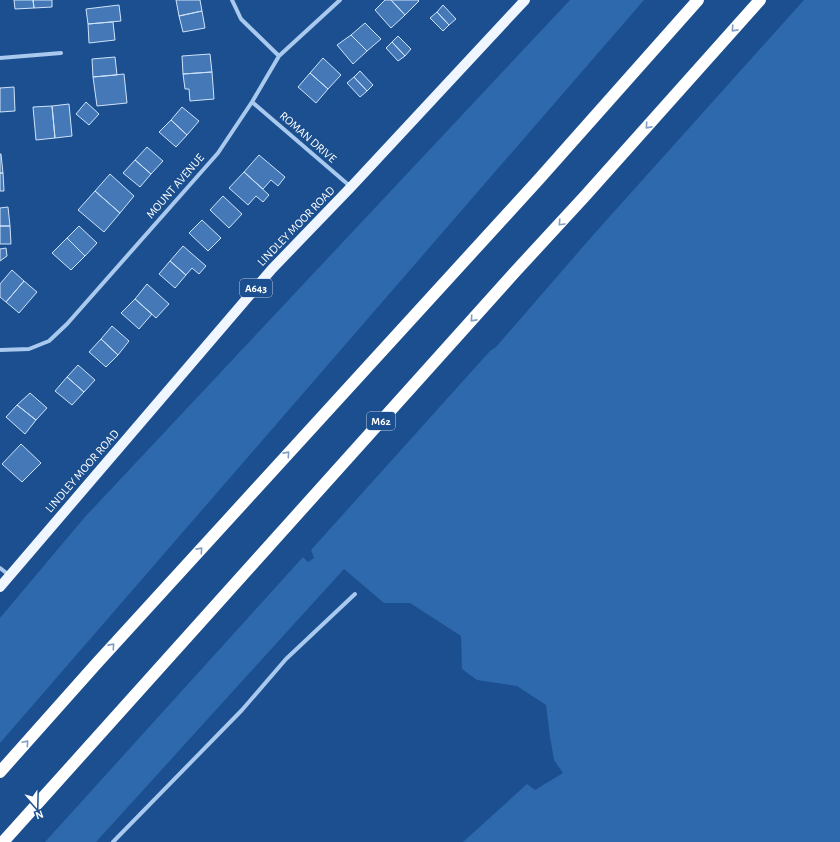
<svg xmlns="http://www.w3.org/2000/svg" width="840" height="842" viewBox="0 0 840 842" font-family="'Alegreya Sans',sans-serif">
<rect width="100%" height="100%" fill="#1b4f8f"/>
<path fill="#2e69ad" d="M570,0h74l-644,743v-125l84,-100z
M804,0h36v842h-377l64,-58 8,6 28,-17 -9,-13 -4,-23 -4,-32 -29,-19 -40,-6 -15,-11 -1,-33 -51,-33h-26l-40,-34 -248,273h-51l258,-285 5,5 6,-4 -3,-8 179,-199 6,-4 98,-113z"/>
<path fill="#4478b7" stroke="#cfe3fa" d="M14,0h19l1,8 -19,1z
M33,0h19v7l-18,1z
M176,0h24l2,11 -23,5z
M385,0h6l14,15 -14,13 -16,-18z
M391,0h27l1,1 -14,14z
M119,5l2,16 -33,3 -2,-15z
M443,5l13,14 -7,6 -12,-13z
M202,11l3,17 -22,4 -4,-16z
M437,12l12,13 -6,6 -13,-13z
M113,22l2,18 -26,3 -1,-19z
M365,23l16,16 -14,12 -16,-16z
M351,35l16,16 -14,13 -16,-19z
M398,36l13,13 -6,7 -13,-14z
M392,42l13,14 -7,5 -12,-13z
M210,54l2,18 -29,2 -1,-18z
M115,57l2,18 -24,2 -1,-18z
M323,58l18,17 -13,14 -18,-16z
M360,71l13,14 -6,6 -13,-14z
M212,72l2,27 -24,2 -1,-12h-4l-2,-15z
M310,73l18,16 -12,14 -18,-16z
M124,74l3,29 -30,3 -4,-29z
M354,77l13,14 -7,6 -13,-14z
M14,87l1,24 -15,1v-24z
M86,102l13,12 -10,11 -13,-11z
M69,104l3,32 -17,2 -3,-32z
M52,106l3,32 -19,2 -3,-33z
M182,107l17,14 -12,14 -16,-15z
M171,120l16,15 -11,12 -17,-15z
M147,147l16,14 -12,13 -16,-14z
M0,154h1l2,19h-3z
M259,155l26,22 -7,9 -7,-6 -8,9 -19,-17z
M135,160l16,14 -11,13 -17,-14z
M244,172l25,23 -6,7 -7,-6 -8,9 -19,-17z
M0,173h3l1,18h-4z
M110,174l24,22 -14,17 -25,-22z
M95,191l25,22 -16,19 -26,-22z
M223,196l19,18 -13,14 -19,-18z
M8,207l2,19h-10v-18z
M202,220l19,18 -13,13 -19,-18z
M0,226h10l1,18h-11z
M79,226l18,17 -12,13 -18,-18z
M67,238l18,18 -14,14 -19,-17z
M183,246l23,20 -7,8 -7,-6 -6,7 -16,-14z
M6,248l1,8 -7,5v-12z
M170,261l16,14 -11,13 -16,-14z
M12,270l12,11 -18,21 -6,-5v-13z
M24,281l13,11 -18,21 -13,-11z
M147,284l22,20 -13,14 -21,-19z
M135,299l17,15 -13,15 -18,-16z
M112,326l17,15 -11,14 -17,-16z
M101,339l17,16 -12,12 -17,-15z
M78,365l17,15 -11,12 -17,-15z
M67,377l17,15 -12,13 -17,-14z
M30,393l17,15 -11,12 -19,-15z
M17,405l19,15 -11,14 -19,-17z
M21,444l20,19 -19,19 -20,-18z"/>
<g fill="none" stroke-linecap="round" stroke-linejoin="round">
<path stroke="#a9c9ee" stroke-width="4" d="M232,0l9,19 38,37
M0,58l61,-5
M252,102l99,85
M0,350l29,-1 20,-8 18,-17 151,-171 34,-51 27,-46 61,-56
M0,568l9,7
M113,842l129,-132 44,-51 69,-65"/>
<path stroke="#f0f6ff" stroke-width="10" d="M0,587l272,-318 79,-82 174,-187"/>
<path stroke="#fff" stroke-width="12" d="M0,772l97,-109 443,-485 158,-178
M3,842l511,-569 71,-77 175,-196"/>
</g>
<defs><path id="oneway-chevron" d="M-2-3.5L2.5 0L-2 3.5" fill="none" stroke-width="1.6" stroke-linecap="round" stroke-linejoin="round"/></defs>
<g stroke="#829ec1">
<use href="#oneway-chevron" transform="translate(734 29) rotate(132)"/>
<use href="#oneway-chevron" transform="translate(648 126) rotate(132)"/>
<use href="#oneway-chevron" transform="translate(561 223) rotate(133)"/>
<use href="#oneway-chevron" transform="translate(473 319) rotate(132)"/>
<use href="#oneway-chevron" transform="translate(287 454) rotate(-48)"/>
<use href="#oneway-chevron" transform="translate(200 550) rotate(-48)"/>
<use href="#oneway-chevron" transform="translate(112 646) rotate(-48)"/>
<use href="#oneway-chevron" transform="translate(26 743) rotate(-49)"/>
</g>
<g text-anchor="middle" stroke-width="3" stroke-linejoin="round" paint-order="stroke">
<g fill="#1b4f8f" stroke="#bbcadd" stroke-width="1">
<rect x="240" y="279" width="32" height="18" rx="3"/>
<rect x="367" y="412" width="28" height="18" rx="3"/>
</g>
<g font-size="11" font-weight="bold" fill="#fff">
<text x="256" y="292">A643</text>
<text x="381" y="425">M62</text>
</g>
<g font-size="12" fill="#fff" stroke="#1b4f8f">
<text transform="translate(308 137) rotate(41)" y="4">ROMAN DRIVE</text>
<text transform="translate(175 186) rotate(-49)" y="4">MOUNT AVENUE</text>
<text transform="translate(296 226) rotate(-46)" y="4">LINDLEY MOOR ROAD</text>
<text transform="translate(82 471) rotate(-49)" y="4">LINDLEY MOOR ROAD</text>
</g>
</g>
<g transform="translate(36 806) rotate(160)" stroke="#1b4f8f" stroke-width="3" paint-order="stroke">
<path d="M0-3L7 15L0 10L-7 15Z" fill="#ffffff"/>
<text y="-6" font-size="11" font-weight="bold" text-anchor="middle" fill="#ffffff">N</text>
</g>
</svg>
